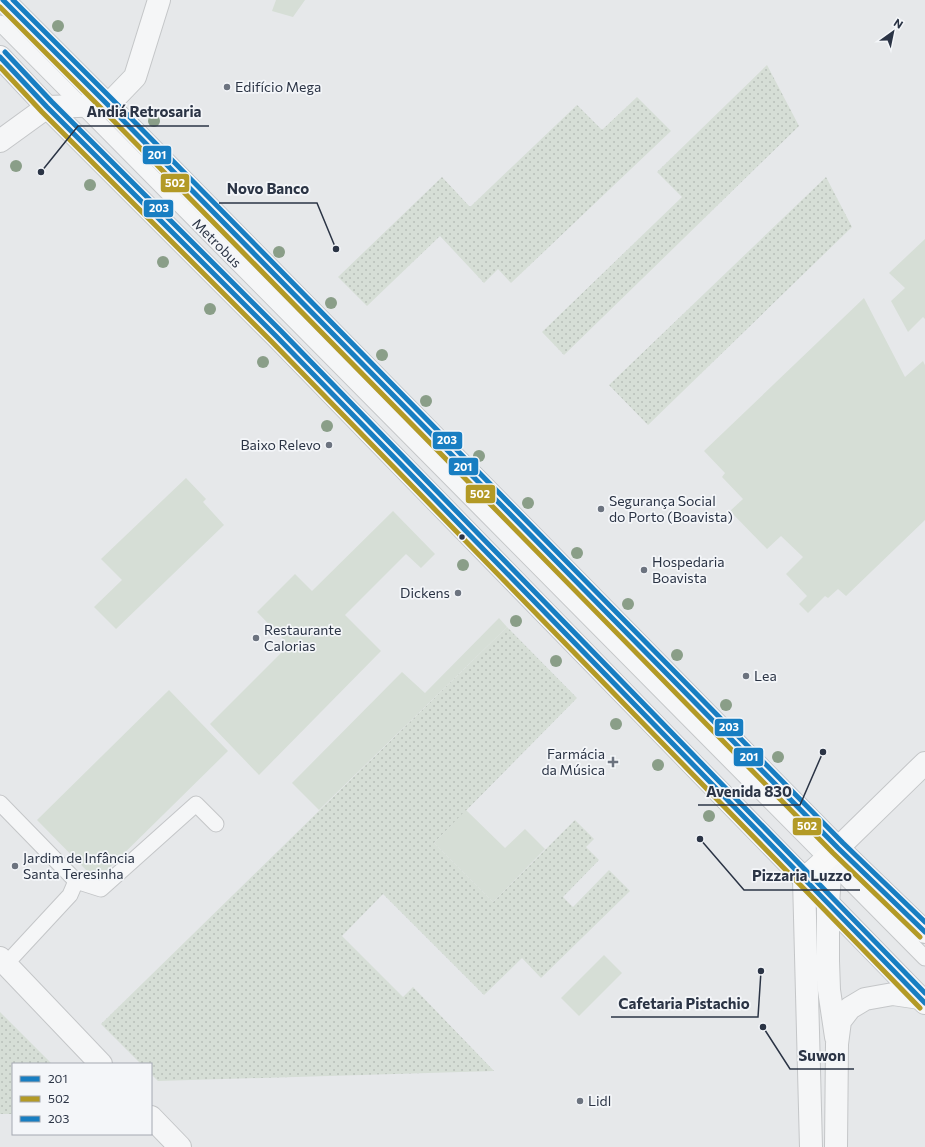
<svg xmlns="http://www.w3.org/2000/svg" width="925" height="1147" viewBox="0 0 925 1147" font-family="Commissioner,sans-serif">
<defs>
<pattern id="grass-dots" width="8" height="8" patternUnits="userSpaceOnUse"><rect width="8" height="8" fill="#d6ded6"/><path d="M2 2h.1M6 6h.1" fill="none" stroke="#b8bfb9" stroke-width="1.8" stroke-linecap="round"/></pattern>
</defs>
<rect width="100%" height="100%" fill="#e6e8ea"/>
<path fill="url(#grass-dots)" d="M767,65l32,61 -235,229 -22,-23 140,-135 -25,-25z
M637,97l34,34 -160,152 -13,-14 -14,14 -44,-47 -73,70 -29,-29 104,-100 28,30 107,-102 25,25z
M826,177l26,50 -204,198 -39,-40z
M507,627l70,71 -143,145 59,59 82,-82 19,19 -8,8 13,13 -36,37 10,10 36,-37 21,21 -89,87 -19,-20 -38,37 -101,-101 -41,42 61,61 10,-10 81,84 -336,10 -7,-7v-10h-10l-40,-40z
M0,1012l52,52h-39v50h-13z"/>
<path fill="#d6ded6" d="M276,0h29l-12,17 -21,-6z
M925,239v80l-2,-2 -15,15 -17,-31 14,-13 -16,-15z
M864,298l41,79 18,-16 2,4v155l-79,76 -8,-7 -10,9 -3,-2 -17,17 -9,-9 8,-8 -21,-22 17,-17 -22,-21 -14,13 -37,-38 13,-12 -21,-22 3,-4 -21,-22z
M186,478l20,21 -3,3 21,23 -108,104 -22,-22 28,-27 -21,-21z
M393,511l42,43 -14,14 -15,-14 -61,61 36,36 -122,124 -49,-51 79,-79 -32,-33 38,-38 17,17z
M499,618l8,9 -188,183 -27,-27 110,-111 23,21z
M169,690l59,61 -126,124 -10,1 -55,-56z
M466,810l39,38 20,-19 20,20 -52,53 -59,-59z
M604,955l18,18 -43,43 -18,-18z"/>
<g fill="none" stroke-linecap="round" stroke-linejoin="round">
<g stroke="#c4c6c8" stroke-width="17">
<path id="service" d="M0,23l925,935
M0,803l76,78 -6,14 -64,69
M76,881l25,8 95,-85 20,20"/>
</g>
<g stroke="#c4c6c8" stroke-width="24">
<path id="minor" d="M47,107l61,-2 27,-28 24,-77
M838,848l87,-85
M0,958l101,106
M151,1117l29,30"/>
</g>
<g stroke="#c4c6c8" stroke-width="24">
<path id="tertiary" d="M0,141l47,-34
M804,879l7,268
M836,1037l-7,-47 -1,-29v-57l2,-28 8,-28
M836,1147l1,-103 3,-23 10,-13 15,-9 28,-5 27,4"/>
</g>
<g stroke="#c2c5c8" stroke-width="24">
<path id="primary" d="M3,0l105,105 730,743 87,84
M0,57l47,50 229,229 649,667
M804,879l34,-31"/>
</g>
<use href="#service" stroke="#f5f6f7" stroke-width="15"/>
<use href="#minor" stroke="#f5f6f7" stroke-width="22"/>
<use href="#tertiary" stroke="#f5f6f7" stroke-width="22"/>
<use href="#primary" stroke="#f8f8f8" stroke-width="22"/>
<g stroke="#f4f6f9" stroke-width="8">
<path id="bus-1" d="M3,0l105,105 730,743 87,84
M0,57l47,50 229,229 649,667"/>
</g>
<g stroke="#f4f6f9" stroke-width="8">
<path id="bus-2" d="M0,7l103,103 730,743 87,84
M0,67l42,45 229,229 649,667"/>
</g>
<g stroke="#f4f6f9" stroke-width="8">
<path id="bus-3" d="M13,0l100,100 730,743 82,79
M5,52l47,50 229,229 644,662"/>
</g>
<use href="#bus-1" stroke="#187ec2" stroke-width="5"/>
<use href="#bus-2" stroke="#b39a26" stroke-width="5"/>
<use href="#bus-3" stroke="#187ec2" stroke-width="5"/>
</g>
<g fill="#8a9e88">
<circle cx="58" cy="26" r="6"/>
<circle cx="154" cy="121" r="6"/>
<circle cx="16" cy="166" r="6"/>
<circle cx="90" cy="185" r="6"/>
<circle cx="279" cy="252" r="6"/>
<circle cx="163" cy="262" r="6"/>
<circle cx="331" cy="303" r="6"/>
<circle cx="210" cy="309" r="6"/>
<circle cx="382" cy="355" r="6"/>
<circle cx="263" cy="362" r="6"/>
<circle cx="426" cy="401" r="6"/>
<circle cx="327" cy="426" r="6"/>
<circle cx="479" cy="456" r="6"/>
<circle cx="528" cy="503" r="6"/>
<circle cx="577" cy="553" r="6"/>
<circle cx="463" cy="565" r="6"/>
<circle cx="628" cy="604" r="6"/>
<circle cx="516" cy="621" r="6"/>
<circle cx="677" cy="655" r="6"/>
<circle cx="556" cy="661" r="6"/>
<circle cx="726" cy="705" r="6"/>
<circle cx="616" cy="724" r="6"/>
<circle cx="778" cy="757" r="6"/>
<circle cx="658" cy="765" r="6"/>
<circle cx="709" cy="816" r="6"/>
</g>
<g fill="#6c737f" stroke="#f4f6f9" stroke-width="1.5">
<circle cx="227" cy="87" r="4"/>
<circle cx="329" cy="445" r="4"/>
<circle cx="601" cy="509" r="4"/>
<circle cx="644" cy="570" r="4"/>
<circle cx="458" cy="593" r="4"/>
<circle cx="256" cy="638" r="4"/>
<circle cx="746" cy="676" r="4"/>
<path d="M611 756h4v4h4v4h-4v4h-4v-4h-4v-4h4z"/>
<circle cx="15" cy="866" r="4"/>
<circle cx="580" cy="1101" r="4"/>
</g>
<circle fill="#2b3445" stroke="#f4f6f9" stroke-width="1.5" cx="462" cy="537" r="3.5"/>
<g text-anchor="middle" stroke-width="3.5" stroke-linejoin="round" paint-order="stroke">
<g font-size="14" fill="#2b3445" stroke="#f4f6f9" text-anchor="start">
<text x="235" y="92">Edifício Mega</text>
<text x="321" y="450" text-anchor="end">Baixo Relevo</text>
<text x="609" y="506">Segurança Social<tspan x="609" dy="16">do Porto (Boavista)</tspan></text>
<text x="652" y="567">Hospedaria<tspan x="652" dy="16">Boavista</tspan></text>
<text x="450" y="598" text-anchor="end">Dickens</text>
<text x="264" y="635">Restaurante<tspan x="264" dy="16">Calorias</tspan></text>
<text x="754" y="681">Lea</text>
<text x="605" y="759" text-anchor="end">Farmácia<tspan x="605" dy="16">da Música</tspan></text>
<text x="23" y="863">Jardim de Infância<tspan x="23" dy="16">Santa Teresinha</tspan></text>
<text x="588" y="1106">Lidl</text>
</g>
<g font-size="14" fill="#2b3445" stroke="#f4f6f9">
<text transform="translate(217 243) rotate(45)" y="5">Metrobus</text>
</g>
</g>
<path fill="none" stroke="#2b3445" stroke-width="1.5" d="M41 172L78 126H209M336 249L317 203H219M823 752L800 805H698M700 839L744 890H860M761 971L758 1017H611M763 1027L790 1069H854"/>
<g fill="#2b3445" stroke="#f4f6f9" stroke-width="1.5">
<circle cx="41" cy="172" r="4"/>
<circle cx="336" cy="249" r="4"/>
<circle cx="823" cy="752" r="4"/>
<circle cx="700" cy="839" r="4"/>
<circle cx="761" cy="971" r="4"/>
<circle cx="763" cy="1027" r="4"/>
</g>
<g font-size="15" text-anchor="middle" font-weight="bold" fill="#2b3445" stroke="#f4f6f9" stroke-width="3.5" stroke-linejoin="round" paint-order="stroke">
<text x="144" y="117">Andiá Retrosaria</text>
<text x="268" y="194">Novo Banco</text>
<text x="749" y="797">Avenida 830</text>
<text x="802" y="881">Pizzaria Luzzo</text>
<text x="684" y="1009">Cafetaria Pistachio</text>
<text x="822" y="1061">Suwon</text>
</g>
<g stroke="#f4f6f9" stroke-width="1.5">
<rect x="142" y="145" width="30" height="20" rx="4" fill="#187ec2"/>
<rect x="160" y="173" width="30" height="20" rx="4" fill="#b39a26"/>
<rect x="143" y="199" width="31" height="19" rx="4" fill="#187ec2"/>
<rect x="432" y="431" width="31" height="19" rx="4" fill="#187ec2"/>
<rect x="448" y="457" width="31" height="19" rx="4" fill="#187ec2"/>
<rect x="465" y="484" width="31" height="20" rx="4" fill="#b39a26"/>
<rect x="714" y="718" width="30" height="19" rx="4" fill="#187ec2"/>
<rect x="733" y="747" width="31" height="20" rx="4" fill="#187ec2"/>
<rect x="792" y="817" width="30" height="19" rx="4" fill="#b39a26"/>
</g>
<g font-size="11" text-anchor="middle" font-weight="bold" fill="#fff">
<text x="157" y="159">201</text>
<text x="175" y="187">502</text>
<text x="159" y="212">203</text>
<text x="447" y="444">203</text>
<text x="463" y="471">201</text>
<text x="480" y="498">502</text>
<text x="729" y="731">203</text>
<text x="749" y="761">201</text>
<text x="807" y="830">502</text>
</g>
<rect x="12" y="1063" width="140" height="72" fill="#f4f6f9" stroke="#a4a8b1"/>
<rect x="20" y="1076" width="20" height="6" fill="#187ec2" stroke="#a4a8b1"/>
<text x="48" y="1083" font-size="12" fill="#2b3445">201</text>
<rect x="20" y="1096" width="20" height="6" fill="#b39a26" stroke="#a4a8b1"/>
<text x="48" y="1103" font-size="12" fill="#2b3445">502</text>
<rect x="20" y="1116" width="20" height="6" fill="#187ec2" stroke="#a4a8b1"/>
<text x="48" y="1123" font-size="12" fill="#2b3445">203</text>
<g transform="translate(893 32) rotate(33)" stroke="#f4f6f9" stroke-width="3" paint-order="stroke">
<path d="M0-3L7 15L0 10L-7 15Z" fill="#2b3445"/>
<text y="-6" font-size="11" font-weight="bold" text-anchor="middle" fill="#2b3445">N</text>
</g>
</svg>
